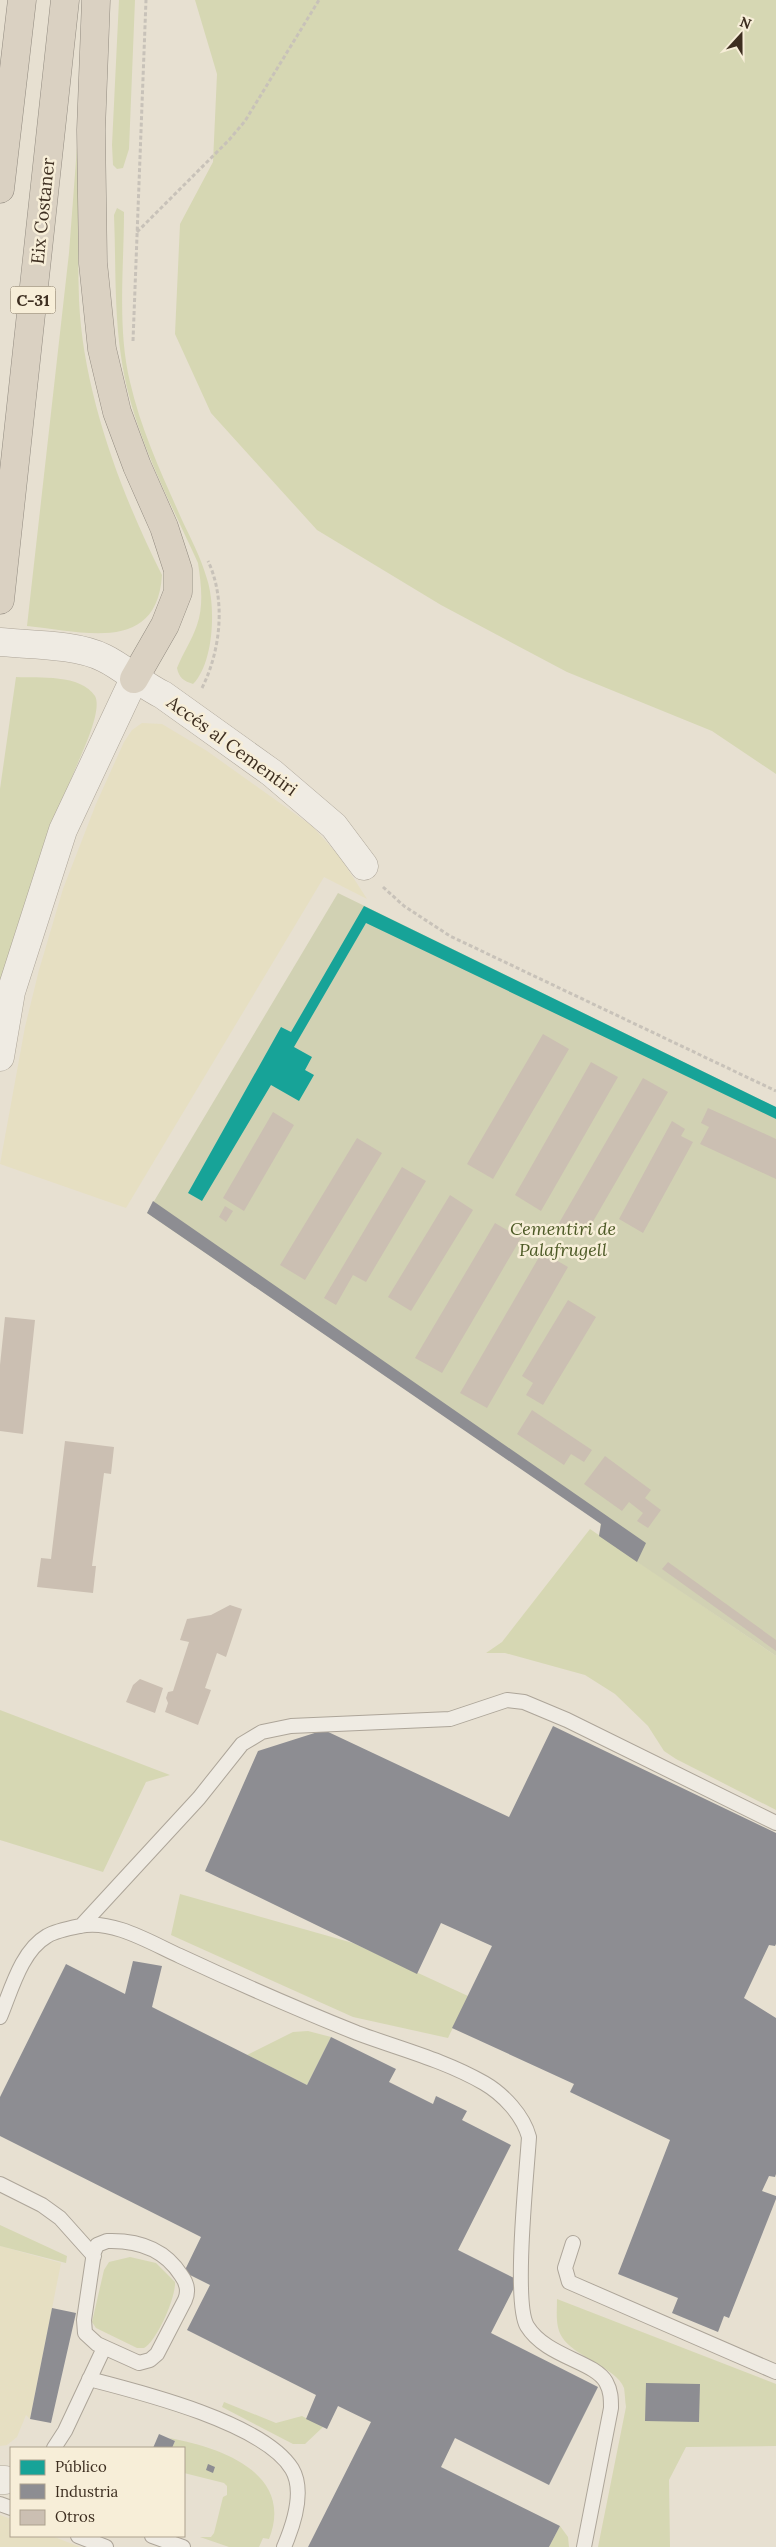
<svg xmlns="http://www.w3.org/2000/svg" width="776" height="2547" viewBox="0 0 776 2547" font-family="Lora,serif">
<rect width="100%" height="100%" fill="#e7e0d1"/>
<path fill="#e6dfc2" d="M142,723l20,1 45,27 105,75 28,31 27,42 -43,-22 -198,331 -126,-44 25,-137 14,-57 24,-81 33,-85 28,-62 8,-12z
M0,2246l61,17 -31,156 -4,-4 -9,22 -10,8 -7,1z
M0,2515l11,4v17h41l28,11h-80z"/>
<path fill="#d6d7b3" d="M119,0h16l-6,149 -6,19 -6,1 -4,-4 -1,-20z
M195,0h581v774l-64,-43 -145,-59 -126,-67 -124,-75 -106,-117 -36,-79 5,-110 33,-62 4,-88z
M81,132c-1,56 -4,112 -2,168 4,92 42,194 83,275 -5,80 -80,56 -135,51l42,-373 9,-119z
M117,208l7,4c0,54 -7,117 6,170 11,48 32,93 52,138 9,19 19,38 25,59 9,27 7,84 -14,105 -9,-3 -14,-6 -16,-16 6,-15 15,-28 20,-43 7,-20 4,-42 1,-62 -30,-66 -67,-134 -77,-207 -7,-46 -5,-94 -7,-141z
M16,677c23,1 65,-3 79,19 8,15 -15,61 -21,76 -31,74 -56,150 -74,228v-211z
M590,1529l186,127v154l-100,-51 -12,-8 -16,-25 -33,-32 -30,-19 -80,-22h-19l16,-11z
M0,1710l170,65 -24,7 -43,90 -103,-32z
M180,1894l173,49 115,53 -20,42 -95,-21 -182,-82z
M308,2031l23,6 -24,48 -60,-30 46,-23z
M0,2225l67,31 -1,7 -66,-17z
M130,2257l26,6 19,19c1,15 -18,59 -31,66h-7l-41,-20 -4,-6 12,-52 5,-8z
M557,2299l219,85v62l-90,1 -17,33 1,67h-72l28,-140c-1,-6 -1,-13 -2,-19 -7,-20 -51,-32 -62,-51 -7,-11 -5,-26 -5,-38z
M224,2402l52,21 26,-7 21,11 -18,17h-12l-71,-37z
M169,2438c51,9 126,35 100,101l-6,-1 -4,9h-30l-29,-10h11l3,-4 9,-36 4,-2v-9l-3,-3 -40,-10v-25h-12l3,-7z
M560,2526l8,11 1,10h-20z"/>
<path fill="#d1d1b3" d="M338,893l438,214v549l-177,-120 2,-13 -454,-310z"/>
<path fill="#17a398" d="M364,906l412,201v12l-410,-196 -72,124 18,10 -7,13 9,5 -15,26 -28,-16 -69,116 -14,-8 93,-166 10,5z"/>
<path fill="#8d8d92" d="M153,1201l493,342 -9,19 -38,-26 2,-12 -454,-311z
M553,1726l223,107v111l-1,2 -6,-1 -25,53 32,20v156l-1,3 -6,-1 -7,15 14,5v3l-47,119 -5,-2 -6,16 -46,-19 6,-15 -60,-24 52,-134 -100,-48 4,-8 -122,-56 40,-82 -51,-23 -24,51 -212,-103 53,-120 66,-21 185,87z
M133,1961l29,5 -10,41 155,78 24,-48 65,32 -7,13 44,22 3,-8 31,15 -5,9 49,25 -53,105 60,30 -27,53 107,54 -49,98 -94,-47 -14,29 119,59 -11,21h-241l63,-125 -33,-16 -11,23 -21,-10 10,-24 -129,-65 23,-45 -26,-13 17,-35 -201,-101v-39l66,-133 59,30z
M52,2308l24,5 -25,110 -21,-4z
M646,2383l54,1 -1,38 -54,-1z
M159,2434l16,7 -3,7h-19z
M208,2464l7,3 -2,6 -7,-3z"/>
<path fill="#cbbfb2" d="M543,1034l26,15 -76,130 -26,-15z
M591,1062l27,15 -77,134 -26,-16z
M643,1078l25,14 -84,145 -25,-14z
M708,1108l68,31v40l-76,-35 9,-17 -8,-4z
M273,1112l21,13 -50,86 -21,-13z
M672,1121l13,8 -4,7 12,6 -50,91 -24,-14z
M357,1138l25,15 -77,127 -25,-15z
M402,1167l24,14 -60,101 -13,-7 -17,30 -12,-7z
M450,1195l23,15 -62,101 -23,-14z
M225,1206l8,5 -7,11 -7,-5z
M495,1223l26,15 -79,135 -27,-15z
M542,1252l26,15 -81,141 -27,-15z
M568,1300l28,17 -53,88 -17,-10 7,-12 -11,-7z
M5,1317l30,3 -12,114 -23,-3v-66z
M532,1410l60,40 -8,12 -13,-8 -7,11 -47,-31z
M65,1441l49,6 -3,27 -7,-1 -12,93h4l-3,27 -56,-6 4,-29 10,1z
M605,1456l46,34 -6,8 16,12 -13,18 -11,-7 6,-8 -14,-11 -7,9 -38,-27z
M668,1562l108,78v11l-114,-82z
M230,1605l12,4 -16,48 -9,-4 -12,35 6,2 -13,35 -33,-13 3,-9 -2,-5 2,-6 5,-1 16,-49 -9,-2 7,-21 24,-4z
M140,1679l23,9 -8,25 -29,-11 7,-17z"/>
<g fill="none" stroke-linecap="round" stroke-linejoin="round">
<g stroke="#ada599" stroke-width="16">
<path id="service" d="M81,1926l118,-128 43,-54 20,-12 29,-6 159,-7 57,-19 17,2 43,18 209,103
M0,2017c11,-26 21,-66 47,-81 8,-5 23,-8 33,-10 33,-7 71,17 100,30 58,27 117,53 177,77 43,16 87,27 127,50 19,11 39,32 45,54 -2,33 -16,165 -2,189 19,31 67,35 79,56 5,9 5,17 5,26l-27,139
M0,2184l42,21 18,13 34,38
M107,2241c30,-1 57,7 74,34 6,8 8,16 4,25l-28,54 -7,6 -11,3 -42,-19 -12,-11 -1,-13 10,-68 3,-7z
M573,2243l-8,25 4,14 207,90
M89,2379c51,13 175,44 203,90 13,22 1,57 -8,78
M54,2448l11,-17 39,-83
M0,2504l11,4
M78,2536l28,11
M152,2536l31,11"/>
</g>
<g stroke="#ada599" stroke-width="29">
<path id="minor" d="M0,642c31,3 76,2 104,16 19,9 38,27 59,37l109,78 62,53 30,40
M0,1057l11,-65 52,-162 71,-151
M0,2480h5"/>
</g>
<g stroke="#928b80" stroke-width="29">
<path id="motorway" d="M96,0l-5,130 2,133 9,86 15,63 20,54 27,61 14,43v22l-13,33 -31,54
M0,189l22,-189
M0,600l65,-600"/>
</g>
<path stroke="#c8c2b9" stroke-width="3" stroke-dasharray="4 2.5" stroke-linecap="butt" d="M137,232l92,-92 16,-19 74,-121
M133,341l13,-341
M202,688c19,-38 24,-89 6,-127
M383,887l21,19 46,30 326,155"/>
<use href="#service" stroke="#efebe3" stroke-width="14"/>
<use href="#minor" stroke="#efebe3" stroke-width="28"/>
<use href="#motorway" stroke="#dad1c2" stroke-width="28"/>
</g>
<g text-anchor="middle" stroke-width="5" stroke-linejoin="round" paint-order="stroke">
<rect fill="#f7eed8" stroke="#756857" stroke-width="1" x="10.5" y="286.5" width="45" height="27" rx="4"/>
<g font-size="16" font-weight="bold" fill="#3d2e20">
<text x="33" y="306">C-31</text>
</g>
<g font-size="18" fill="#3d2e20" stroke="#f7eed8">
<text transform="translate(43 211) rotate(-84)" y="6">Eix Costaner</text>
<text transform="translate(232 746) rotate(36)" y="6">Accés al Cementiri</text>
</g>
<g font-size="18" font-style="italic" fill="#4d5a26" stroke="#f7eed8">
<text x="563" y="1235">Cementiri de<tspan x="563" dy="21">Palafrugell</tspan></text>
</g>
</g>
<rect x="10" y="2447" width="175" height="90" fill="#f7eed8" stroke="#ada18e"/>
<rect x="20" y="2460" width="25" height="15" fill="#17a398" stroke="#ada18e"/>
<text x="55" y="2472" font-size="15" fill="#3d2e20">Público</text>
<rect x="20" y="2484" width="25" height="15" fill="#8d8d92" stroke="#ada18e"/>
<text x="55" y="2497" font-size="15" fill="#3d2e20">Industria</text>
<rect x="20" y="2510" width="25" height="15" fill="#cbbfb2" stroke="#ada18e"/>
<text x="55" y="2522" font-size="15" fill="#3d2e20">Otros</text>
<g transform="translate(741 35) rotate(21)" stroke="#f7eed8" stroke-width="4" paint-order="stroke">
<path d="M0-4L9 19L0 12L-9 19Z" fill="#3d2e20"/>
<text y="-8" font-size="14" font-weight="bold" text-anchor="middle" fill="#3d2e20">N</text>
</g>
</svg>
